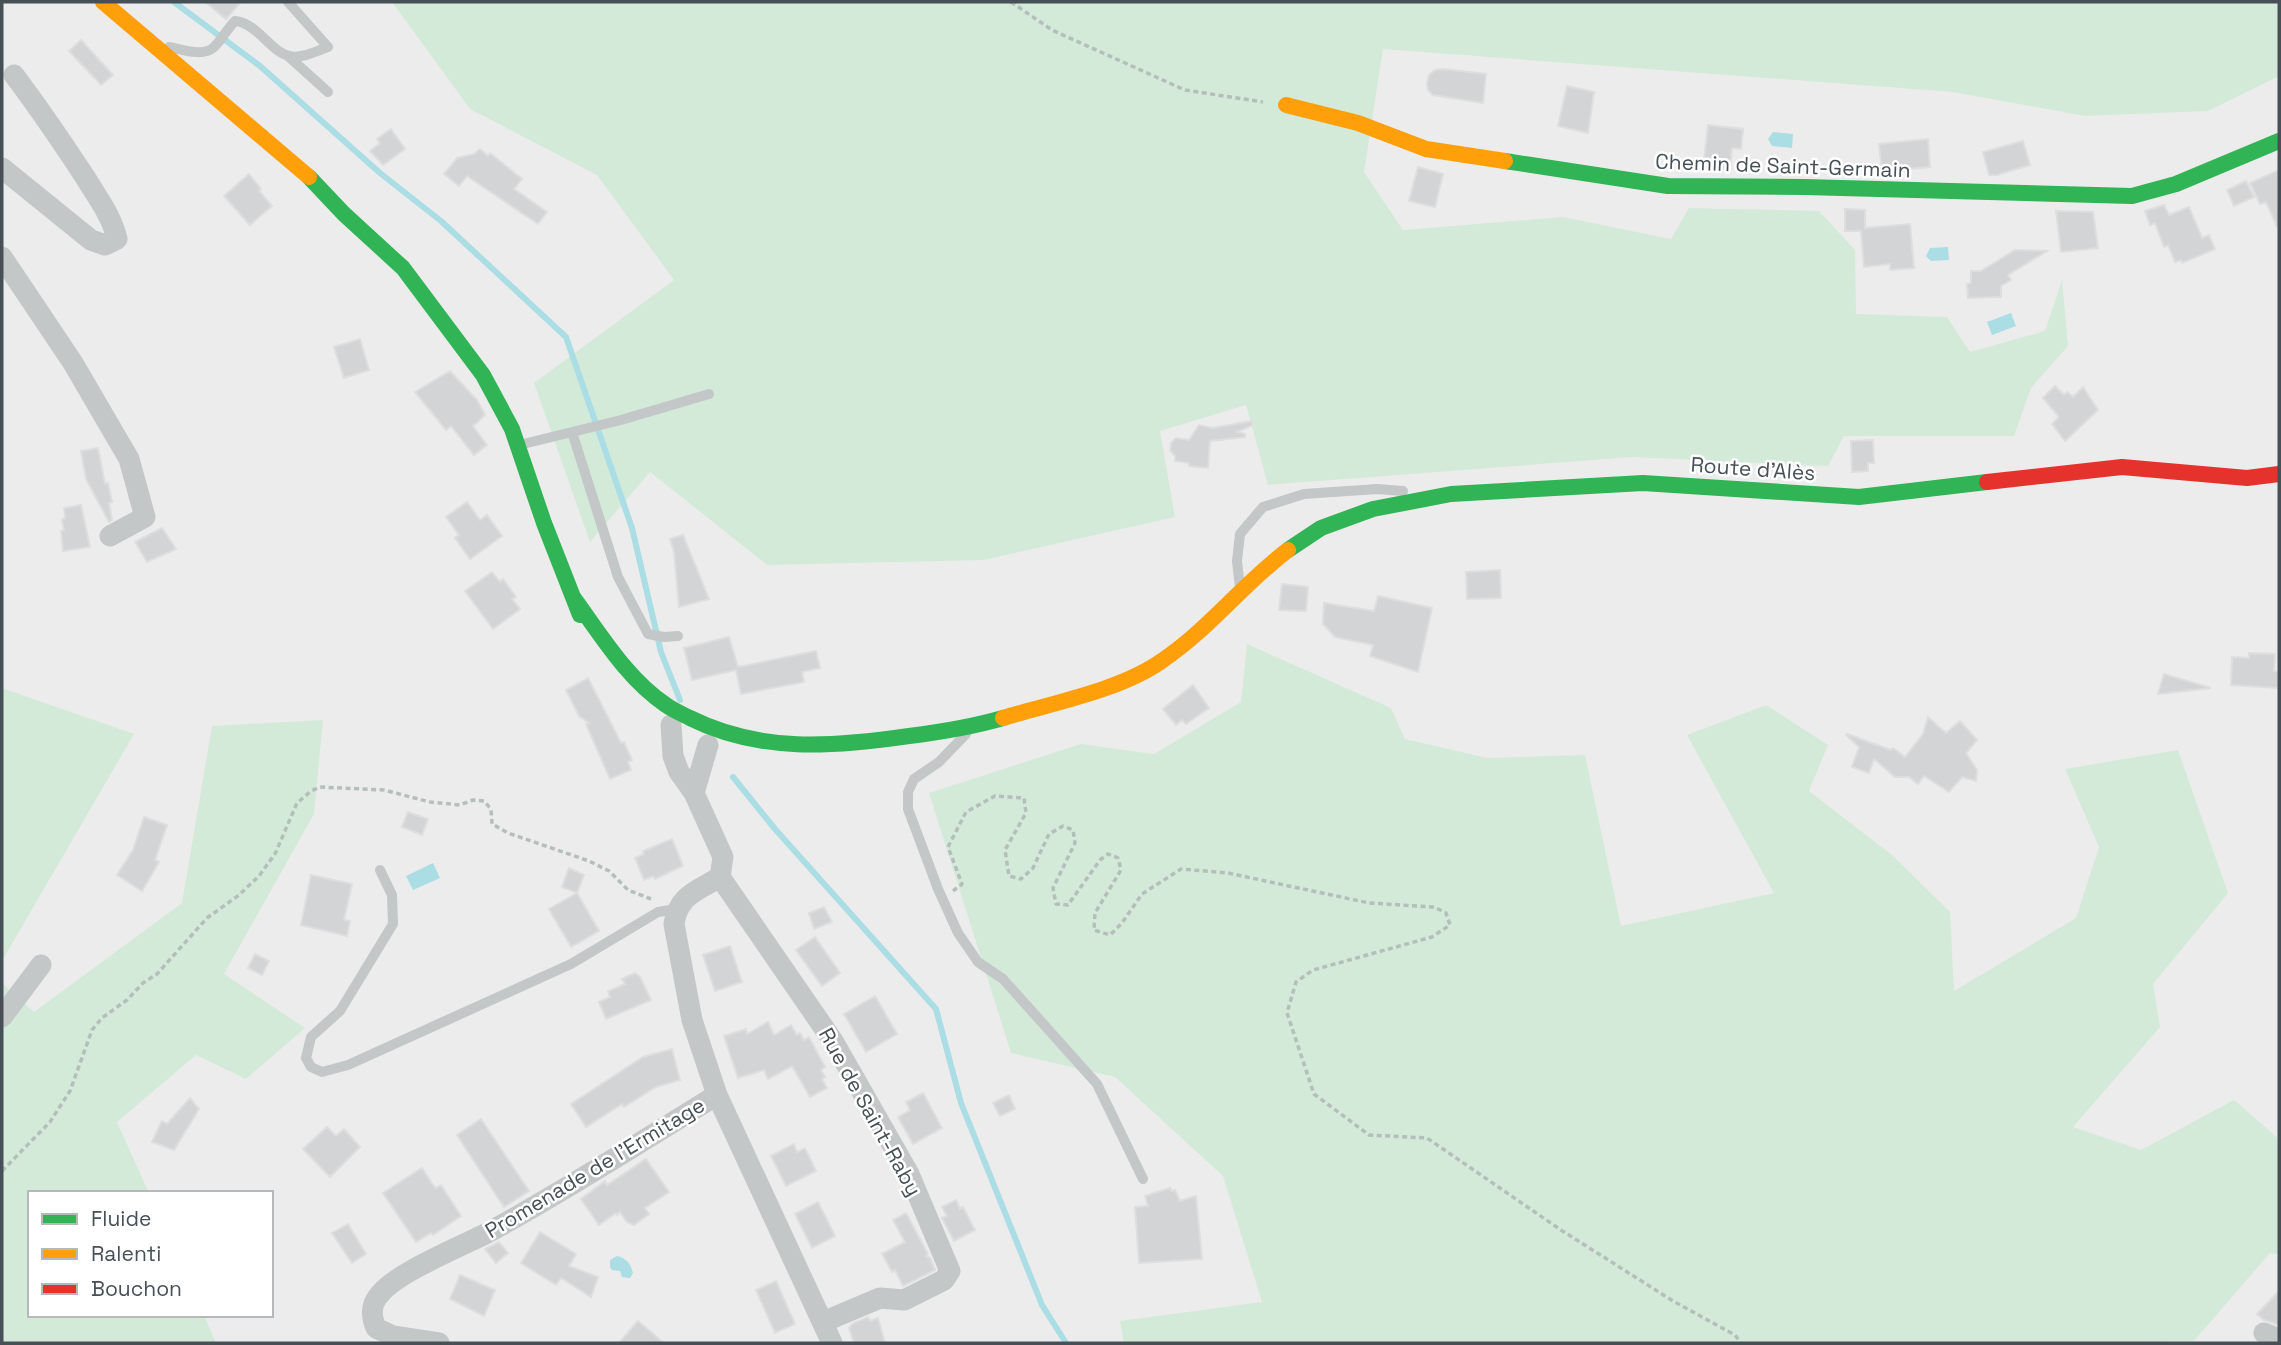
<svg xmlns="http://www.w3.org/2000/svg" width="2281" height="1345" viewBox="0 0 2281 1345" font-family="'Space Grotesk',sans-serif">
<rect width="100%" height="100%" fill="#edecec"/>
<path fill="#d3ead9" d="M392,2h1887v74l-71,35 -123,5 -132,-24 -570,-43 -19,123 39,58 160,-13 108,22 18,-31 130,3 36,39 1,64 91,3 23,35 75,-21 17,-51 6,66 -37,42 -17,48h-170l-16,30 -196,-9 -364,28 -22,-80 -86,26 15,86 -191,43 -217,5 -117,-93 -60,70 -56,-159 140,-103 -77,-105 -127,-66z
M1247,644l144,64 14,31 82,19 98,-3 36,171 153,-33 -87,-158 79,-30 62,40 -19,46 83,64 58,57 4,79 122,-73 23,-71 -34,-78 113,-19 50,143 -75,91 7,43 -87,100 68,23 93,-50 45,39v116l-9,-2 -76,88 -94,2h-976l-4,-22 142,-19 -39,-126 -108,-99 -104,-24 -82,-260 152,-49 73,10 87,-52z
M2,688l132,46 -132,227z
M323,720l-9,94 -90,160 81,54 -59,51 -50,-24 -79,67 32,71h-119v122h174l12,28h-214v-360l32,29 148,-109 30,-177z"/>
<path fill="#aadde4" d="M1773,132l20,2 -1,14 -20,-2 -4,-7z
M1948,247l1,13 -18,1 -5,-5 4,-8z
M2011,313l5,13 -24,9 -5,-13z
M433,863l7,15 -27,12 -7,-14z
M617,1256c9,2 14,8 16,17l-3,5 -8,-1 -2,-6 -8,-1 -2,-3v-7z"/>
<g fill="none" stroke-linecap="round" stroke-linejoin="round">
<path stroke="#aadde4" stroke-width="6" d="M174,2l86,64 120,107 61,48 125,116 66,191 29,124 19,48
M733,777l42,52 161,180 25,94 81,202 24,38"/>
</g>
<path fill="#d3d4d5" stroke="#dededf" stroke-width="2" d="M205,2h36l-15,17z
M81,40l32,35 -12,10 -32,-34z
M1443,69l43,5 -3,29 -50,-8 -5,-5 -1,-7 2,-8 6,-5z
M1567,86l27,6 -6,41 -30,-7z
M1708,125l35,4 -2,20 -9,-1 -2,21h-27z
M391,129l14,20 -22,16 -13,-14 10,-8 -3,-4z
M1928,139l2,28 -20,2v3h-28l-3,-28z
M2023,141l7,24 -33,10h-8l-6,-23z
M480,149l8,7 2,-3 32,26 -8,10 33,23 -9,12 -71,-48 -8,10 -15,-12 13,-16 17,-4z
M1418,167l25,7 -8,33 -26,-6z
M2279,170v61l-13,-29 -6,2 -10,-21z
M249,174l12,15 -2,2 13,15 -22,19 -26,-29z
M2246,181l8,16 -20,9 -7,-16z
M2164,205l5,10 20,-8 13,31 7,-3 6,14 -33,14 -1,-3 -6,2 -7,-17 -4,2 -9,-24 -5,2 -5,-14z
M1845,209l20,1v18l45,-4 4,44 -24,2v-6l-26,3 -3,-36h-16z
M2056,211l37,1 5,36 -37,4z
M2015,250l32,1 -39,24 3,5 -10,6v11l-33,1 -1,-14 4,-1v-12h10z
M360,339l9,31 -25,8 -10,-31z
M450,371l27,29 8,15 -12,11 14,19 -13,10 -23,-29 -5,4 -31,-38z
M2055,386l9,9 3,-3 6,5 10,-10 15,23 -33,31 -13,-17 7,-7 -16,-19z
M1252,421l1,4 -16,7 8,2v3l-35,4 -2,27 -19,-2v-3l-14,-2v-5l-5,-6 1,-7 5,-5 13,2 10,-15 14,3z
M1873,440l1,23h-6v8l-16,1 -1,-31z
M98,448l7,36 3,-1 4,19 -3,1 3,17 -3,2 -23,-43 -5,-28z
M467,502l13,18 7,-5 15,21 -32,23 -15,-21 4,-3 -13,-18z
M81,505l9,42 -27,4 -2,-20 3,-1 -2,-10 3,-2 -1,-10z
M162,528l14,21 -29,13 -12,-20z
M683,535l26,64 -30,8 -5,-55 -4,-13z
M1500,570l1,28 -34,1 -1,-27z
M492,572l8,10 3,-3 13,18 -4,2 8,10 -27,20 -28,-38z
M1282,584l26,3 -2,24 -27,-1z
M1378,596l54,12 -14,64 -48,-16 3,-11 -38,-8 -12,-13 1,-21 50,8z
M729,637l9,30 78,-16 4,17 -18,4 2,10 -63,12 -5,-24 -44,10 -8,-32z
M2249,653l26,1 -1,17 5,1v16l-48,-3 1,-28 17,1z
M2164,674l47,14 -53,6z
M588,678l33,65 3,-1 8,18 -4,2 3,8 -21,9 -24,-55 3,-1 -10,-7 -13,-26z
M1193,685l16,23 -23,16 -4,-4 -6,5 -13,-16z
M1928,717l18,16 14,-12 17,19 -11,13 11,17 -1,11 -14,-4 -13,15 -25,-16 -6,8 -9,-7h-14l-21,-18 -5,14 -17,-6 7,-20 -13,-12 1,-1 44,16 2,-2 12,9 18,-23z
M408,812l20,7 -6,16 -20,-8z
M144,817l23,8 -12,35 4,2 -17,29 -25,-16 16,-25z
M672,839l11,27 -28,13 -2,-3 -9,4 -9,-22 9,-4 -1,-3z
M569,868l15,7 -7,18 -15,-6z
M311,875l41,9 -8,36 6,1 -3,15 -46,-11z
M577,893l22,38 -28,16 -22,-38z
M824,907l8,15 -18,7 -5,-16z
M815,937l25,36 -18,13 -26,-36z
M730,946l12,36 -27,9 -12,-36z
M255,954l14,7 -7,14 -14,-7z
M635,973l5,4 11,23 -45,19 -7,-17 11,-5 -2,-6 17,-7 -3,-5z
M875,996l22,38 -31,18 -22,-38z
M768,1022l6,13 17,-10 6,10 3,-2 4,7 5,-3 16,30 -4,3 4,7 -3,2 5,9 -17,9 -18,-31 -24,13 -4,-9 -26,8 -14,-42 22,-7 1,5z
M672,1049l8,31 -24,7 -32,20 -2,-3 -36,23 -15,-23 72,-47z
M923,1093l19,35 -29,16 -15,-27 12,-7 -4,-8z
M1009,1095l6,14 -15,7 -7,-13z
M190,1098l9,11 -25,41 -22,-8 10,-21 5,3z
M481,1119l48,72 -25,16 -47,-72z
M327,1127l9,9 8,-7 16,18 -30,30 -27,-28z
M794,1144l3,8 8,-4 11,23 -30,15 -15,-30z
M646,1159l23,33 -24,16 4,6 -15,11 -7,-3 -7,-10 -3,3 -1,-2 -17,12 -18,-26 24,-18 2,4z
M422,1168l11,17 3,3 5,-3 20,31 -28,19 -2,-2 -15,9 -33,-49z
M1170,1188l2,3 3,-1 5,11 16,-5 6,63 -63,4 -4,-56 13,-1 -3,-10z
M956,1200l4,9 3,-2 12,23 -21,11 -12,-23 5,-2 -5,-9z
M818,1202l17,34 -23,12 -17,-34z
M906,1213l22,41 -2,2 4,2 5,12 -32,16 -8,-16 -3,2 -10,-18 23,-12 -12,-22z
M348,1224l18,30 -14,9 -20,-30z
M540,1232l36,22 -7,12 29,11 -7,20 -30,-19 -5,7 -35,-22z
M499,1242l9,11 -12,10 -11,-14z
M460,1275l35,15 -11,26 -34,-17z
M776,1281l19,43 -20,9 -19,-43z
M2279,1291v34l-15,-5 -7,-6z
M868,1317l2,4 8,-3 7,25h-31l-5,-15 3,-4z
M638,1321l26,22h-45z"/>
<g fill="none" stroke-linecap="round" stroke-linejoin="round">
<path stroke="#b4beba" stroke-width="3.5" stroke-dasharray="5 3.5" stroke-linecap="butt" d="M1011,2l41,28 133,60 78,12
M953,891l9,-7 -14,-37 18,-35 29,-16 29,2 2,15 -21,37 4,26 12,3 12,-11 16,-34 14,-8 10,4 2,13 -22,45 3,16 12,1 32,-45 8,-6 10,4 3,12 -26,43 -1,17 16,5 12,-12 20,-29 39,-25 47,4 141,30 65,4 12,6 4,12 -18,12 -119,33 -17,12 -9,31 27,81 55,41 58,3 134,92 112,71 62,34 6,8
M2,1171l48,-49 20,-31 22,-61 10,-12 25,-18 16,-17 14,-9 50,-56 32,-23 20,-19 16,-22 22,-51 14,-12 9,-4 64,3 46,12 30,3 13,-5 11,1 7,8 1,15 16,9 81,28 20,10 19,19 23,9"/>
<path stroke="#c4c7c7" stroke-width="10" d="M169,47c12,2 33,10 44,1 8,-7 14,-19 22,-27 23,2 36,32 55,35 12,3 26,-5 38,-9l-40,-45
M288,56l40,36
M572,432l46,145 30,57 16,3 14,-1
M519,445l102,-25 88,-26
M1240,588l-3,-27 3,-27 23,-27 41,-13 73,-5 26,2
M966,734l-27,28 -25,17 -6,13v17l30,80 20,44 20,29 25,17 94,105 46,95
M380,870l12,25 1,29 -53,87 -29,26 -5,21 5,9 11,5 26,-7 223,-101 87,-52 18,-3"/>
<path stroke="#c4c7c7" stroke-width="21" d="M2,168l89,72 14,5 12,-6c-5,-23 -20,-42 -32,-62 -23,-35 -46,-69 -71,-102
M2,257l71,106 56,96 16,58 -35,19
M694,793l14,-48
M720,877l113,164 76,133 41,97 -6,9 -40,20 -24,-2 -57,24
M2,1017l39,-52
M717,1095l115,248
M2264,1333l15,6
M439,1343l-46,-7 -17,-8c-5,-12 -6,-23 4,-34 19,-23 83,-48 111,-63 77,-42 151,-90 226,-136l-25,-75 -18,-96c4,-29 23,-33 46,-47l3,-20 -29,-64 -15,-21 -6,-16 -2,-31"/>
<path stroke="#30b455" stroke-width="16" d="M1505,161l163,25 137,1 327,9 44,-12 103,-43
M309,177l35,37 59,54 80,107 29,54 32,94 36,92
M1288,550l33,-22 52,-19 78,-15 192,-11 216,14 128,-15
M573,597c28,38 54,82 93,108 7,5 16,9 24,13 70,35 143,29 219,18 32,-4 63,-9 94,-18"/>
<path stroke="#ff9f0a" stroke-width="16" d="M103,2l206,175
M1286,105l72,18 68,26 79,12
M1003,718c49,-15 119,-28 160,-58 47,-32 81,-77 125,-110"/>
<path stroke="#e5322d" stroke-width="16" d="M1987,482l135,-15 125,11 32,-4"/>
</g>
<g text-anchor="middle" stroke-width="5" stroke-linejoin="round" paint-order="stroke">
<g font-size="21" fill="#465056" stroke="#fff">
<text transform="translate(1783 166) rotate(2)" y="7">Chemin de Saint-Germain</text>
<text transform="translate(1753 469) rotate(4)" y="7">Route d'Alès</text>
<text transform="translate(870 1112) rotate(61)" y="7">Rue de Saint-Raby</text>
<text transform="translate(595 1168) rotate(-31)" y="7">Promenade de l'Ermitage</text>
</g>
</g>
<rect width="2281" height="1345" fill="none" stroke="#465056" stroke-width="7"/>
<rect x="28" y="1191" width="245" height="126" fill="#ffffff" stroke="#b5b9bb" stroke-width="2"/>
<rect x="42" y="1214" width="35" height="10" fill="#30b455" stroke="#b5b9bb" stroke-width="2"/>
<text x="91" y="1226" font-size="21" fill="#465056">Fluide</text>
<rect x="42" y="1249" width="35" height="10" fill="#ff9f0a" stroke="#b5b9bb" stroke-width="2"/>
<text x="91" y="1261" font-size="21" fill="#465056">Ralenti</text>
<rect x="42" y="1284" width="35" height="10" fill="#e5322d" stroke="#b5b9bb" stroke-width="2"/>
<text x="91" y="1296" font-size="21" fill="#465056">Bouchon</text>
</svg>
